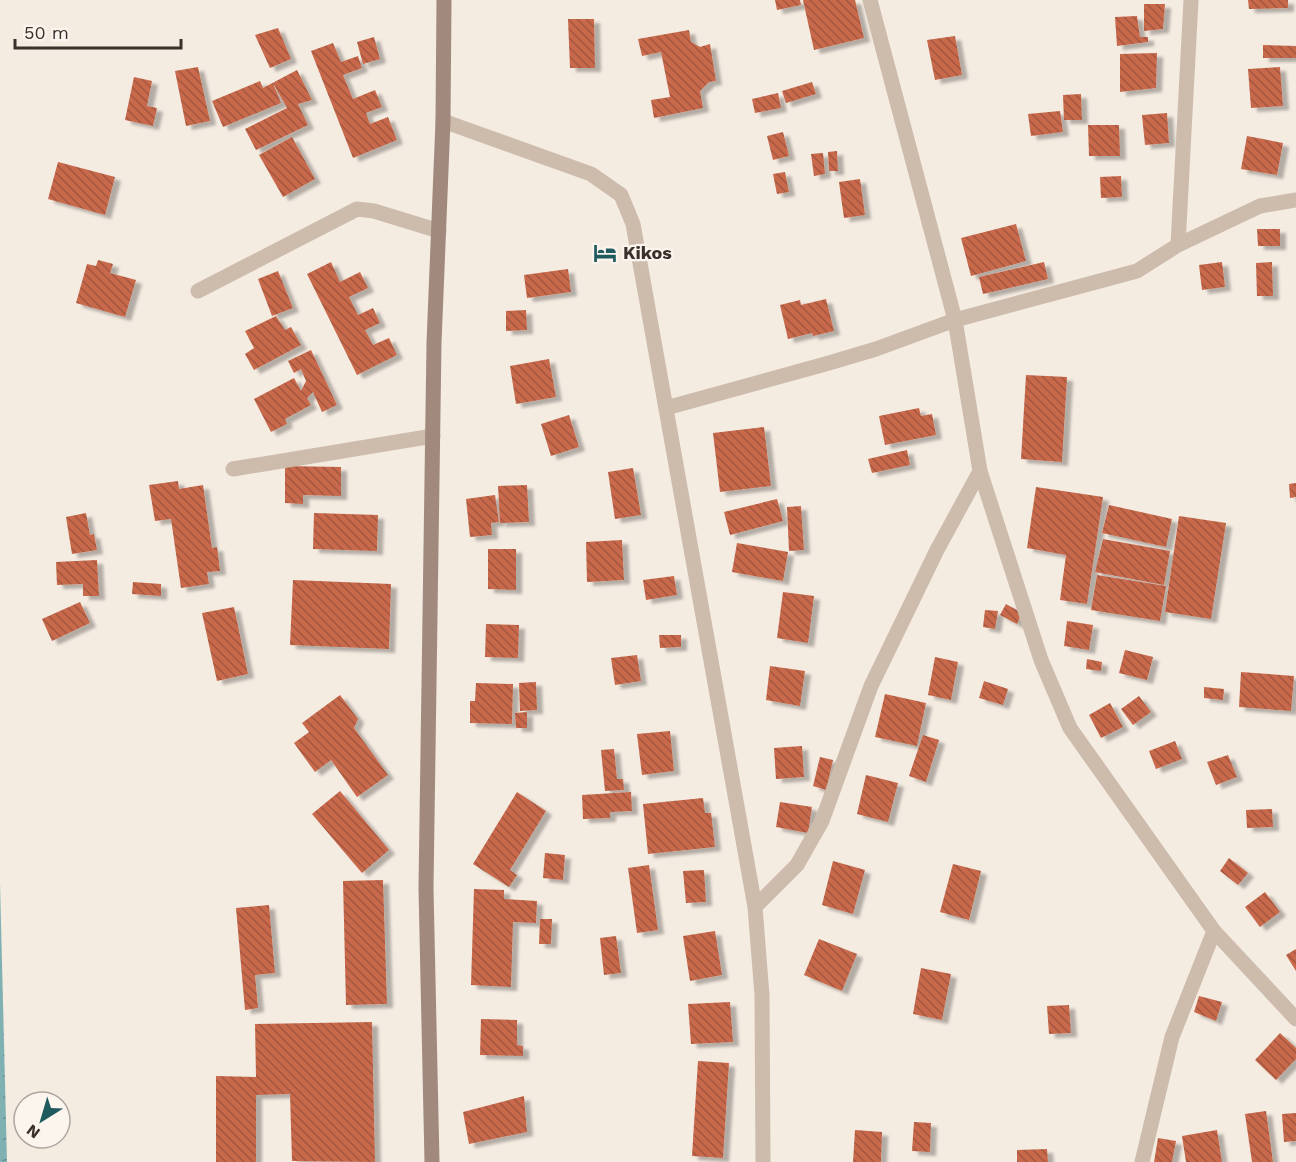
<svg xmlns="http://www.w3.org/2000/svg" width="1296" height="1162" viewBox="0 0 1296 1162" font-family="'Work Sans',sans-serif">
<defs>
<pattern id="water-ripples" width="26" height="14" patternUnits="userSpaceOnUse" patternTransform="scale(1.5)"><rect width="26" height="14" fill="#7fb0b2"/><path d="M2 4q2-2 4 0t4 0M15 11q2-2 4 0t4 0" fill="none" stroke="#699091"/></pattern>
<pattern id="building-back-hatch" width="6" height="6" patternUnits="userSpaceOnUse" patternTransform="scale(1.5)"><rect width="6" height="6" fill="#c8694b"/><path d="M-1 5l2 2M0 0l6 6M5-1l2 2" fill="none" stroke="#a4573f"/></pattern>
<filter id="shadow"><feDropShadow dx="6" dy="4" stdDeviation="1.5" flood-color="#0004"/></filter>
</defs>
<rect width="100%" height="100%" fill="#f4ebe1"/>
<path fill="url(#water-ripples)" d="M0,883l7,279h-7z"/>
<path fill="url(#building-back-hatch)" filter="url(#shadow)" d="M775,0h25l1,5 -24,5z
M803,0h52l9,38 -50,12z
M1248,0h40v8l-39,1z
M1144,4h21l-2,25 -19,2z
M1137,16l3,21h8v5l-31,4 -2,-29z
M568,19h26l1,49h-25z
M278,28l13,31 -21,9 -15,-33z
M689,30l2,12 9,5 10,-3 6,37 -7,1 -9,9 3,17 -49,10 -3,-18 19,-3 -9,-45 -19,4 -4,-17z
M955,36l7,39 -27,5 -8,-40z
M374,37l6,22 -17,5 -6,-22z
M333,43l8,19 17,-6 4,12 -19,7 10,24 22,-9 7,17 -16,6 4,11 18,-7 9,23 -44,18 -42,-107z
M1263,45l33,1v12h-33z
M1157,53l-1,35 -36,4v-38z
M198,67l12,54 -24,5 -11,-55z
M1280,67l3,39 -32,2 -3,-39z
M297,70l15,30 -14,4 10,21 -52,25 -11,-21 42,-21 -14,-25 8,20 -58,24 -11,-26 48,-20 3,7z
M134,77l18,4 -5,25 10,2 -4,18 -28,-6z
M812,82l4,12 -30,9 -4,-12z
M778,93l3,15 -26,5 -3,-14z
M1081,94l1,26h-18l-1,-25z
M1060,111l3,21 -32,4 -3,-22z
M1167,113l2,30 -24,2 -3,-30z
M1088,125h31l1,31h-31z
M783,132l6,24 -16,4 -6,-24z
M1247,136l36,7 -6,32 -36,-6z
M292,137l23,42 -32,18 -24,-42z
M837,151l1,20h-9l-1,-19z
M823,153l2,21 -11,2 -3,-22z
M58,162l57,15 -10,38 -57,-16z
M785,172l4,20 -12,2 -4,-20z
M1121,176l1,21 -21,1 -1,-21z
M860,179l5,36 -21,3 -5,-36z
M1016,224l10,37 -55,15 -10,-38z
M1257,229h23v17h-22z
M98,260l15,4 -3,9 26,7 -11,37 -49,-14 11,-39 9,2z
M331,262l9,20 20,-10 8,16 -19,9 9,18 15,-7 7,15 -15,7 8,15 16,-7 8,17 -40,20 -50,-101z
M1044,262l4,17 -65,15 -4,-17z
M1222,262l3,25 -23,3 -3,-25z
M1272,262l1,34h-16l-1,-33z
M568,269l3,23 -44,6 -3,-23z
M278,271l15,37 -21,8 -14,-37z
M826,299l8,32 -21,5 -1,-3 -24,6 -8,-34 20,-5 1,5z
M526,310l1,20 -21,1v-20z
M276,316l9,14 6,-3 10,18 -47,25 -9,-16 9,-6 -9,-17z
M311,350l26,55 -15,7 -9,-20 -6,6 4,7 -26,14 2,5 -16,8 -17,-33 40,-21 7,13 5,-10 -5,-12 -7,4 -6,-12z
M549,359l7,38 -40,7 -6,-38z
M1026,375l41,2 -5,85 -41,-3z
M919,408l2,8 11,-2 4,21 -51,10 -6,-29z
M569,415l10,32 -28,9 -10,-32z
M764,427l7,59 -51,6 -7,-59z
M907,450l3,15 -38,8 -4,-14z
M285,466l56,1v29l-38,-1v9l-18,-1z
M633,468l8,47 -26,4 -7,-47z
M178,481l1,8 24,-4 9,63 5,-1 3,24 -13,1 2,12 -28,4 -10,-69 -16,2 -6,-36z
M1296,483v14l-6,1 -1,-14z
M527,485l2,37 -29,1 -2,-37z
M1036,487l67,10 -16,107 -27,-4 6,-45 -39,-7z
M495,495l4,27 -8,1 1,12 -22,2 -4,-38z
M777,499l6,22 -53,14 -6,-23z
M1109,505l63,14 -6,28 -64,-14z
M801,506l3,44 -15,1 -2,-44z
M86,513l4,22 4,-1 3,16 -25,4 -6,-37z
M314,513l64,2 -1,36 -64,-2z
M1179,516l47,7 -15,96 -46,-7z
M1103,539l67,12 -6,34 -69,-13z
M622,540l2,40 -37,2 -1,-40z
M737,543l51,9 -5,29 -51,-9z
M488,549h28v41l-28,-1z
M97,560l2,36h-16v-12l-26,1 -1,-23z
M1097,575l69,11 -6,35 -69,-11z
M674,576l3,19 -31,5 -3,-20z
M293,580l98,4 -2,65 -99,-4z
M133,582l28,2v12l-29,-2z
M783,592l31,4 -6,47 -31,-5z
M80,602l10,21 -38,18 -10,-22z
M1006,604l16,9 -5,11 -17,-9z
M234,607l14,67 -31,7 -15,-68z
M985,610l13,1 -3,18 -12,-2z
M1067,621l26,4 -4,25 -25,-4z
M486,624l33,1 -1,33 -33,-1z
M659,635h22v12l-21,1z
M1125,650l28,7 -6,23 -28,-7z
M637,655l4,26 -26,4 -4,-27z
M935,657l23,5 -7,38 -23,-5z
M1087,659l15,3 -1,9 -15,-2z
M770,666l35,5 -5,35 -34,-6z
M1241,672l53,4 -3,35 -52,-4z
M984,681l24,8 -5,16 -24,-7z
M536,682l1,28 -17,1 -1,-28z
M476,683l37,1 -1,40 -42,-1v-22h5z
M1204,687l20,2 -1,11 -19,-2z
M885,694l41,9 -9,43 -42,-9z
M340,695l18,24 -4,9 34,47 -31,22 -26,-37 -16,12 -21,-29 15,-11 -7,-9z
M1139,696l12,16 -18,13 -12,-16z
M1110,703l13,24 -22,11 -12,-23z
M527,712v16h-11l-1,-15z
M670,731l4,40 -32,4 -5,-41z
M923,735l16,5 -13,42 -17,-6z
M1175,741l7,18 -26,10 -7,-18z
M802,746l2,31 -28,2 -2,-31z
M614,749l3,30h6l1,11 -19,1 -4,-41z
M1228,755l9,22 -21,8 -9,-23z
M820,757l13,3 -7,30 -13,-4z
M866,775l32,8 -10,39 -31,-8z
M340,791l49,59 -27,23 -50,-59z
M517,792l29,19 -36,59 7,5 -8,12 -36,-23z
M631,792l1,19 -22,1v6l-27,1 -1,-24z
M703,798l2,15h6l4,34 -67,7 -5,-50z
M780,802l32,5 -4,26 -32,-6z
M1272,809l1,18 -26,1 -1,-18z
M545,853l20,2 -2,25 -20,-2z
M1229,858l19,15 -10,12 -18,-14z
M833,861l32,9 -12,44 -31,-9z
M953,864l28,7 -12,49 -29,-8z
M649,865l9,65 -21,3 -9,-65z
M704,870l2,32 -20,1 -3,-32z
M383,880l4,124 -41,1 -3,-124z
M474,889l30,1v9l33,2 -1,22 -23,-1 -2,65 -40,-2z
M1265,892l15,20 -20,15 -15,-20z
M269,905l6,68 -20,2 3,33 -13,2 -9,-102z
M540,919h12l-1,25h-12z
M715,931l7,44 -32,6 -7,-45z
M616,936l5,37 -17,2 -4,-37z
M819,939l38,15 -15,37 -38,-16z
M1296,949v22l-10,-16z
M921,968l30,6 -9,46 -29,-6z
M1199,996l23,6 -6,19 -22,-9z
M730,1002l3,40 -42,2 -3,-40z
M1069,1005l2,28 -22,1 -2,-28z
M481,1019l36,1v25l6,1v10l-43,-1z
M372,1022l3,140 -83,-1 -2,-67 -34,1v67h-40v-86l40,1 -1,-53z
M1280,1033l16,15v11l-20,21 -21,-20z
M698,1061l31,2 -6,95 -31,-2z
M524,1096l3,36 -58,12 -6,-32z
M1266,1111l7,51h-21l-7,-48z
M1296,1113v28l-12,1 -2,-28z
M914,1122l17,1 -1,29 -18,-1z
M855,1130l27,2 -1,30h-28z
M1217,1130l5,32h-36l-4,-26z
M1158,1138l18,3 -4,21h-18z
M1047,1149l1,13h-31v-12z"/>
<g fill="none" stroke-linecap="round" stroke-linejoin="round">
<path stroke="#cdbbac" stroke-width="15" d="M870,0l85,320 25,151 61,189 29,68 144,203 82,88
M443,121l148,53 30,21 12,29 122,683 7,88 1,167
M1178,245l13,-245
M198,291l159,-82 17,2 65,20
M666,408l163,-45 47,-14 79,-29 182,-49 41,-26 82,-39 36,-6
M233,469l200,-33
M755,907l42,-42 25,-44 49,-135 66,-136 43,-79
M1142,1162l30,-125 42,-106"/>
<path stroke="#a18a7d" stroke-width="15" d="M432,1162l-6,-274 8,-545 9,-222 1,-121"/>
</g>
<defs>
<g id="hotel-bare" transform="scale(1.8)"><path d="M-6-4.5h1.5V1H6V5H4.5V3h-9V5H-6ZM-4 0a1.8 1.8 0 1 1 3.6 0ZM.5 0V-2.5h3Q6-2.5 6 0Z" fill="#1f5a5e" stroke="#fbf5ee" stroke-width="2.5" paint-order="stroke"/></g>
</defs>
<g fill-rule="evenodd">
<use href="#hotel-bare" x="605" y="253"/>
</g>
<g text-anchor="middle" stroke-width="4.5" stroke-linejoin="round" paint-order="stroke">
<g font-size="18" font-weight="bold" fill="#3b302b" stroke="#fbf5ee" text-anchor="start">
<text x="623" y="259">Kikos</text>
</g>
</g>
<g transform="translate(42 1120) rotate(217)"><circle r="28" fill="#fbf5ee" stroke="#aea6a0" stroke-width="1.5"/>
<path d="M0-4.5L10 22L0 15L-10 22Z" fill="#1f5a5e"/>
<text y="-9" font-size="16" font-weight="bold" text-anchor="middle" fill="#3b302b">N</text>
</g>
<path d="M15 39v9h166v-9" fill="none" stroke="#3b302b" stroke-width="3"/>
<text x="24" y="39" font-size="18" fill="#3b302b" stroke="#fbf5ee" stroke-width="4.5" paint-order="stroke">50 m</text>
</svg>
